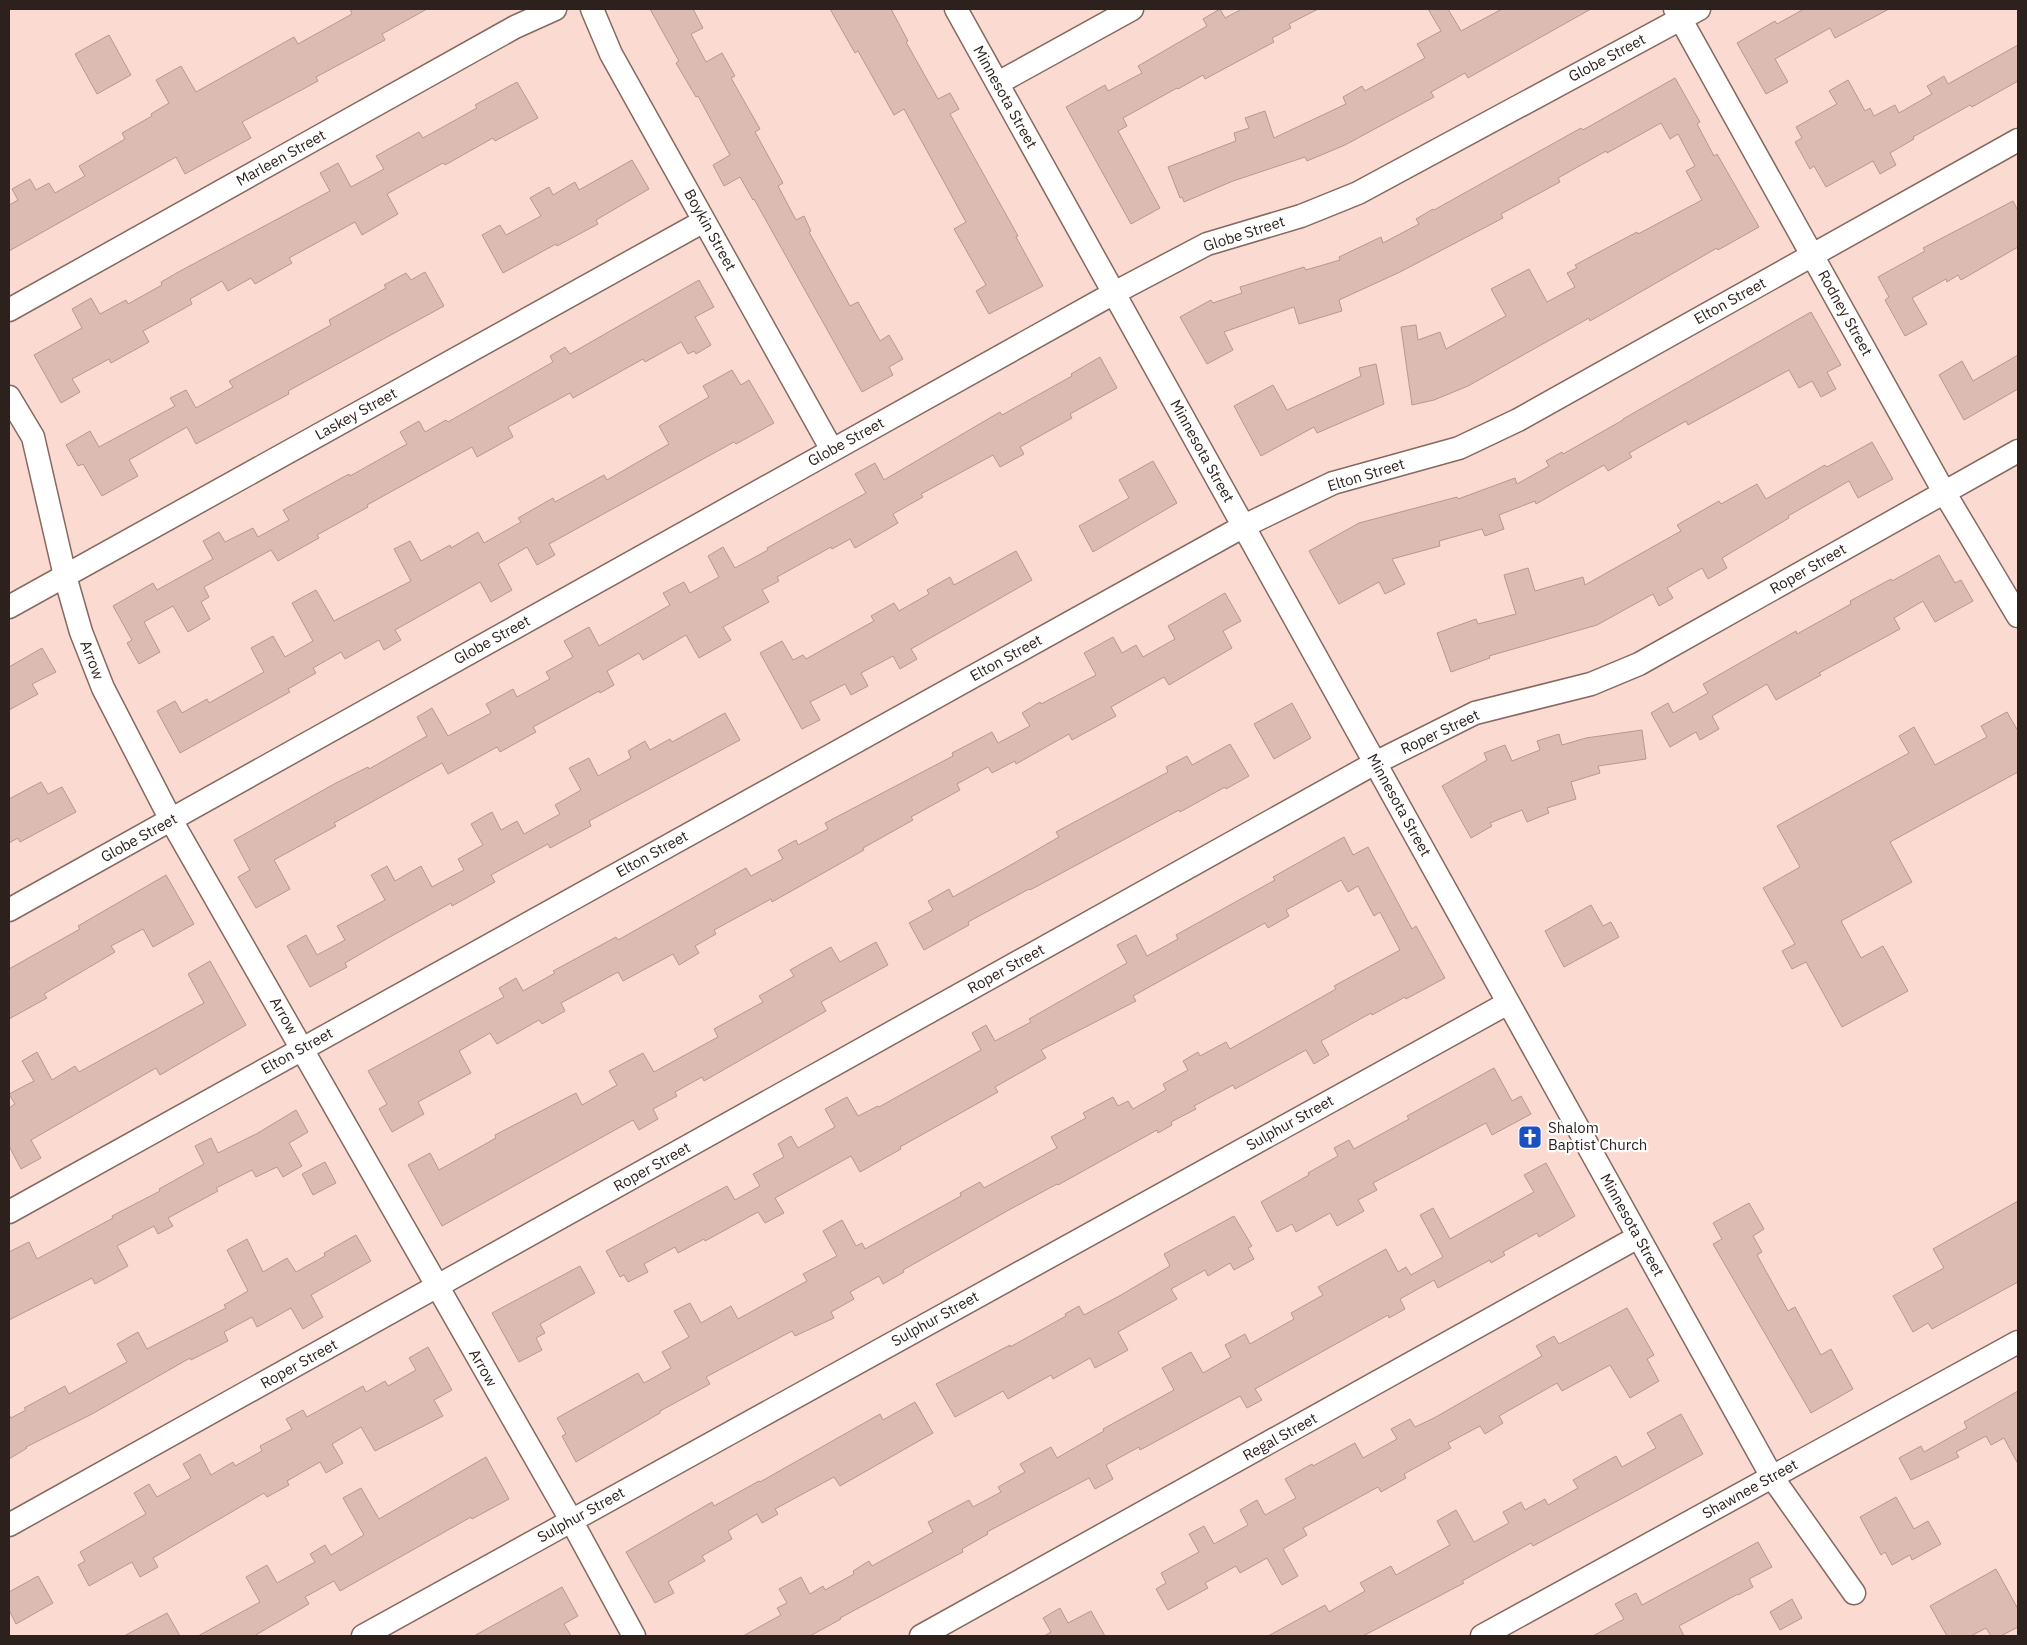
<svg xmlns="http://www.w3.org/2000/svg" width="2027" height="1645" viewBox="0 0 2027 1645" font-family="'IBM Plex Sans',sans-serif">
<rect width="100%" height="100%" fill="#fbdad1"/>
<path fill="#dbbbb2" stroke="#b79890" d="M350,9h77l-45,25 3,6 -69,37 2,4 -76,41 9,16 -66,36 -9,-17 -167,94v-46l9,-5 -6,-11 18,-10 6,11 13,-7 6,10 30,-17 -6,-10 46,-27 -3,-6 30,-17 -1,-2 18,-11 -13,-23 25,-14 15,26 98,-55 4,7 54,-30z
M650,9h43l10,19 -12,6 15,28 16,-9 13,23 -4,2 29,51 -5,3 28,51 -5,3 18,34 8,-4 7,15 -2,1 41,74 8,-4 22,39 9,-6 14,24 -14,8 4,8 -31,17 -108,-193 -1,1 -13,-23 -16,9 -11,-21 17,-10 -32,-59 -2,1 -20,-34 3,-2z
M830,9h61l17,32 -2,1 32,57 12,-6 9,16 -9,5 68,122 -2,1 27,49 -54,28 -13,-23 10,-6 -32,-56 12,-7 -62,-113 -10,6 -36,-64 -3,2z
M1220,9l5,9 17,-9h76l-29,15 2,4 -19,10 2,4 -69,37 -2,-4 -25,14 -1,-1 -54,30 4,8 -9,5 42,77 -29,16 -65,-117 39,-22 3,6 34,-18 -4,-7 69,-40 -4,-7z
M1428,9h20l13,22 41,-22h89l-123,69 -3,-5 -34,19 3,5 -89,48 -38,16 -2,-4 -72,24 -49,21 -2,-5 -2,1 -12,-31 68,-26 -2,-8 15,-5 -4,-10 20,-7 9,27 72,-34 -3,-7 19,-11 3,5 60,-33 -8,-14 24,-13z
M1804,9h85l-54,29 -5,-10 -55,31 13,23 -22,12 -29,-51 38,-22 2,3z
M109,35l22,40 -34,19 -22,-40z
M2018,45v36l-46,26 -2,-2 -57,32 1,2 -24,14 6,12 -16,9 -7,-13 -47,26 -12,-21 -4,3 -15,-27 7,-4 -6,-11 41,-23 -8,-13 19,-11 17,31 5,-3 4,8 21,-11 4,8 33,-19 -5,-8 17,-10 4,8z
M1675,78l25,44 -3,2 17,32 3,-2 42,73 -41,23 -1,-2 -127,73 -1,-3 -121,68 -34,14 -22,5 -11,-78 15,-2 2,15 22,-8 6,17 60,-33 -15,-27 38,-20 18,33 28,-15 -8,-14 10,-5 -2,-3 62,-33 1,2 64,-34 -16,-29 9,-5 -17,-32 -8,5 -9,-16 -54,30 -1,-2 -48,27 2,4 -59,32 2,4 -103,54 -61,28 3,11 -43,13 -5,-17 -70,25 9,18 -26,14 -27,-47 31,-17 2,3 29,-10 -2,-6 64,-20 2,3 34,-10 -1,-3 42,-20 2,6 36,-19 -3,-5 17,-10 1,1 147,-82 2,2z
M517,82l21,36 -43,23 -2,-3 -48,27 -2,-2 -56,31 11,20 -36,21 -7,-13 -66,36 3,5 -37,21 -4,-6 -23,13 -6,-10 -32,18 2,5 -49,27 6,11 -38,21 -2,-4 -37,20 8,13 -19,11 -27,-48 48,-27 -10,-19 19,-11 9,16 26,-14 2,4 34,-19 -1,-3 21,-12 148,-79 -10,-18 18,-10 13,24 33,-18 -8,-13 43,-24 4,6 54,-30 -2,-3z
M632,160l17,29 -53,31 2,4 -41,22 -1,-2 -53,29 -21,-38 18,-10 6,10 35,-19 -11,-18 19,-11 4,8 22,-13 4,8z
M2013,201l5,10v36l-57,33 -3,-5 -11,7 -1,-3 -34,19 15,26 -22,12 -20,-36 4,-3 -11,-20 47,-26 -2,-3z
M425,272l19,34 -156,85 1,3 -93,50 -9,-17 -58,33 9,16 -36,20 -19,-32 -5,2 -12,-21 24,-14 9,16 76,-41 -5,-8 16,-8 10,18 37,-21 -4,-6 102,-56 -2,-5 57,-32 -2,-3 22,-12 5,7z
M699,280l15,27 -19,10 16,28 -15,9 -2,-3 -6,3 -7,-12 -36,20 -2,-3 -70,39 -3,-5 -62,34 5,10 -36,20 -5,-10 -105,58 1,2 -51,28 2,3 -41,23 -7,-11 -67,37 5,10 -8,5 9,17 -22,13 -15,-26 -29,16 16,30 -21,12 -12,-21 5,-3 -19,-34 40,-23 4,7 56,-31 -10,-18 16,-9 6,10 28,-14 5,9 31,-17 -6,-10 66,-36 1,2 57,-32 -7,-12 19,-11 6,11 21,-12 2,2 105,-60 -3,-6 15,-9 5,7z
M1811,312l30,53 -14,7 9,17 -15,8 -9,-16 -13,7 -10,-18 -101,55 -2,-4 -57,32 3,4 -24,14 -4,-6 -68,39 -1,-3 -36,14 5,14 -19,7 -3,-7 -43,12 1,5 -48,13 13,25 -20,10 -6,-12 -40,22 -30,-53 50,-28 98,-26 1,2 57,-21 2,6 32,-18 -3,-5 16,-9 1,2 60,-34v-1z
M2018,355v34l-54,31 -25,-45 23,-14 11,20z
M1100,357l17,31 -47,26 2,4 -52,29 4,7 -24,13 -7,-12 -72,39 2,3 -30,17 5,9 -43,25 -5,-9 -18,10 -1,-2 -54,30 2,4 -17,9 7,12 -46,25 8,13 -32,18 -13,-23 -43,25 -4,-7 -32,18 7,14 -14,8 -1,-2 -66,36 3,5 -36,20 -3,-5 -49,27 -6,-11 -108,60 2,3 -62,34 16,29 -34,19 -18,-31 12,-7 -16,-30 102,-57 32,-16 1,2 58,-33 -10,-19 15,-9 16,28 43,-23 -5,-9 27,-15 4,8 33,-18 -4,-7 27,-15 -9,-16 25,-14 10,19 71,-41 -7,-12 21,-11 6,11 29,-16 -11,-21 15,-9 12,21 33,-18 -1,-2 99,-55 -11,-19 20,-11 9,17 116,-68 2,3 70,-39 -1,-2z
M1376,364l8,40 -67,29 -3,-6 -53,29 -27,-50 39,-21 14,25 74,-34 -2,-8z
M732,370l9,15 8,-5 25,43 -38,21 -2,-2 -185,102 6,11 -18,10 -10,-18 -29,17 14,26 -21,12 -11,-20 -85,48 6,10 -17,10 -5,-10 -34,19 -4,-7 -28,16 3,5 -28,16 2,3 -110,61 -23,-42 18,-10 7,12 25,-14 2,4 55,-31 -13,-24 22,-12 12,21 28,-16 -21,-38 24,-13 18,31 77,-40 -17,-32 16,-8 11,20 29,-16 1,3 27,-16 6,11 37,-21 -3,-4 35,-20 2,4 49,-27 3,5 62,-36 -10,-18 50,-29 -6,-11z
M1872,442l21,37 -35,19 -9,-17 -61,35 1,2 -67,40 5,10 -19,11 -6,-11 -35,20 6,10 -14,8 -6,-12 -56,31 -108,31 1,2 -39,14 -14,-39 39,-14 2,5 38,-10 -12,-39 24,-7 7,23 48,-14 2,8 96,-54 -4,-6 42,-24 2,3 36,-20 9,15 59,-34 2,2z
M1153,461l24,42 -84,49 -14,-26 50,-28 -10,-18z
M1016,551l16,29 -121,69 6,10 -17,10 -7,-13 -32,17 7,13 -17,9 -6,-11 -35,18 10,18 -18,9 -42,-76 22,-12 11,19 10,-5 3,4 68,-38 -3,-5 23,-13 5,8 30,-17 -2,-4 23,-13 4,8z
M1939,555l16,28 6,-3 12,21 -38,21 -12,-21 -29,17 6,11 -81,44 2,2 -45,25 -9,-16 -55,32 7,13 -19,11 -4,-8 -26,15 -19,-34 17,-10 5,10 35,-20 -5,-9 93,-53 1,3 54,-30 -1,-3 41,-22 1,2z
M1225,593l16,28 -18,10 9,17 -63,37 -5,-8 -53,30 5,9 -44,24 -3,-6 -53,30 -1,-3 -23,12 -4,-6 -31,17 3,6 -49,27 2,3 -50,28 1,2 -92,52 -1,-3 -57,31 2,4 -21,12 4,7 -20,12 -6,-11 -50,27 -5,-9 -57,31 4,8 -23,13 -3,-4 -42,24 -7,-11 -31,18 12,22 -53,29 6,12 -32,18 -13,-23 8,-5 -19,-33 136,-74 -5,-9 17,-10 7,13 32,-18 -2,-2 63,-34 2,3 128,-72 5,8 32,-17 -5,-9 18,-10 2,5 30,-16 -3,-6 128,-67 -1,-3 40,-21 6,11 32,-17 -8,-13 18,-11 1,2 55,-29 -12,-22 29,-16 9,16 14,-8 7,12 32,-18 -7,-13z
M42,648l14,24 -24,12 6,10 -29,16v-43z
M1292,703l19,35 -37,21 -20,-35z
M2007,712l11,19v41l-128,70 22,40 -71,39 20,37 22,-12 25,45 -66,36 -36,-65 -14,7 -10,-18 13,-7 -32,-56 37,-21 -23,-41 132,-73 -10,-17 15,-9 21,38 52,-28 -6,-11z
M725,713l15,27 -151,81 2,5 -41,22 -2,-4 -57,31 4,7 -43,24 -1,-3 -63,35 -43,25 2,4 -37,20 -23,-41 19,-11 11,20 28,-15 -8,-14 48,-26 -14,-25 16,-9 8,15 26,-15 11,21 32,-17 -6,-11 25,-14 -12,-21 21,-12 9,18 16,-9 7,13 36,-20 -5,-9 26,-15 -12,-22 20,-10 9,18 33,-18 -3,-7 17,-10 5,9 20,-11 2,3z
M1642,730l4,29 -48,7 2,7 -29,9 5,17 -29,9 2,5 -22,9 -5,-12 -32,13 2,3 -21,12 -29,-52 45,-26 -3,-7 21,-8 7,16 28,-11 -3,-9 22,-7 3,11 24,-7z
M1230,744l19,32 -23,13 -1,-2 -45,25 -1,-2 -149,80 -1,-1 -61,33 1,3 -45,25 -15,-27 24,-13 -5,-9 21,-12 4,8 56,-31 50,-29 -3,-5 112,-60 -2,-5 21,-11 5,9z
M41,782l7,12 14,-7 14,25 -56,30 -2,-4 -9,5v-44z
M1344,837l9,18 15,-8 44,82 4,-3 29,52 -39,21 -1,-2 -33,18 -1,-2 -50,28 8,14 -15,9 -8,-14 -71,39 -2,-4 -39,21 2,3 -25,13 1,3 -14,8 -1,-3 -99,55 -1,-1 -50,27 -104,59 1,2 -21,12 -4,-8 -29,16 4,7 -23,13 3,6 -39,18 -3,-5 -86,46 4,7 -50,27v2l-84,49 -14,-26 4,-2 -9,-16 81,-45 6,10 27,-15 -9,-16 27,-15 -15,-26 16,-8 11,20 30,-17 7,13 69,-38 -4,-7 34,-18 -14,-25 19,-11 14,26 6,-3 3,6 96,-53 -1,-3 20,-11 4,6 73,-40 -6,-11 35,-19 -3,-5 30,-16 5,9 10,-5 5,8 33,-19 -3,-6 25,-14 -5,-9 15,-9 2,4 26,-14 4,7 106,-60 -2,-3 66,-36 -20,-38 -6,4 -16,-30 -10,6 -7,-12 -55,30 3,6 -21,12 -3,-5 -22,12 -110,61 3,5 -95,49 5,8 -51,29 3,5 -98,55 1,2 -41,23 -9,-16 -76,42 9,15 -19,10 -7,-11 -53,29 -1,-2 -26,14 -3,-6 -31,17 4,8 -20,10 -4,-7 -4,2 -14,-26 121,-65 8,14 25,-14 -7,-12 31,-17 -6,-13 13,-8 7,12 37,-21 -10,-18 22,-12 11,19 20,-10 1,1 102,-57 -9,-17 14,-8 9,16 36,-19 -2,-3 98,-56 -10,-18 19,-10 11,21 31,-17 -2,-4 99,-55 -2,-3z
M166,875l28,49 -41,23 -10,-18 -32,17 4,6 -71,42 3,4 -38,21v-50l71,-40 -2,-3z
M1591,905l12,21 8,-4 8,15 -55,30 -19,-36z
M876,942l12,23 -67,37 5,9 -122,70 -2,-4 -27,15 2,4 -24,13 5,10 -19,11 -6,-10 -191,106 -34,-61 22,-12 9,17 57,-32 -1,-3 81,-42 6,12 35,-20 -8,-14 34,-18 11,19 64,-35 -4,-8 49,-27 -4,-6 35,-20 -4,-6 41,-23 9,15z
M210,961l36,64 -86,50 -4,-7 -125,72 10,18 -20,11 -12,-23v-38l6,-4 -6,-10 25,-13 -12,-20 15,-9 15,28 23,-14 4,6 125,-69 -16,-29z
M1494,1068l18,33 9,-5 10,18 -39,21 -6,-12 -113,60 4,7 -19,10 6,11 -27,15 -7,-13 -34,19 -4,-8 -15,8 -16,-30 48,-27 -1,-2 30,-17 -4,-8 15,-8 5,9 55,-30 -2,-3z
M296,1110l12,22 -19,11 13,23 -19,11 -6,-10 -21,10 -4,-7 -36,18 2,3 -50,27 5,8 -15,8 -4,-8 -37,20 11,20 -33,18 -3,-6 -83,42v-68l20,-10 8,17 76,-41 -1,-2 48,-25 -1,-2 45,-25 -9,-18 16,-8 7,15 40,-20z
M325,1162l11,21 -23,12 -11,-21z
M1546,1163l29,53 -36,21 -2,-4 -34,19 2,3 -14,8 -1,-3 -52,28 -4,-8 -34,19 5,10 -16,9 -1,-3 -133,74 7,11 -15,8 -7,-12 -100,54 -1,-3 -33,18 7,14 -18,10 -6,-11 -102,54 1,2 -26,15 1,3 -123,66 1,1 -31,17h-67l38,-21 -4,-7 10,-5 -8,-14 22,-12 9,17 13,-8 2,4 29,-16 -1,-3 16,-10 3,5 61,-34 -5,-10 41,-22 4,7 28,-15 -3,-5 27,-15 -5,-8 31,-17 6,11 47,-27 -1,-2 71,-39 -12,-22 29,-16 12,21 28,-16 -6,-12 20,-11 5,10 44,-25 -3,-6 32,-18 -5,-8 68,-38 12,23 8,-5 5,8 32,-18 -23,-42 13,-7 17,31 84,-47 -10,-17z
M2018,1201v81l-86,47 -4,-6 -15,9 -20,-36 51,-28 -11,-19z
M1749,1203l15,26 -11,7 9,16 -5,3 31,56 7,-4 26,48 10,-6 22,40 -42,24 -98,-169 9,-5 -9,-16z
M1234,1216l18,30 -4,2 6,11 -20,11 -4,-7 -22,13 -3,-6 -34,19 6,10 -59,33 10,18 -33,18 -5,-10 -37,21 -2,-4 -43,24 -5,-8 -48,26 -19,-33 74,-39v2l56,-31 -1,-2 14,-8 5,9 37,-20 49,-29 -6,-12z
M356,1235l15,26 -60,34 12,22 -20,12 -12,-21 -34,19 -5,-10 -28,15 4,9 -37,19 -1,-2 -98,56 -66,33 1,1 -18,11v-44l2,3 15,-8 -2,-2 41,-22 4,8 58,-32 -10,-18 21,-12 9,17 79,-41 -2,-3 24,-14 -21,-41 20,-11 16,33 24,-14 9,14 29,-16 -1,-3z
M580,1266l15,27 -55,31 5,9 -9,5 6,12 -23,12 -27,-49z
M1627,1308l27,47 -7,4 12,22 -29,17 -20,-33 -48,26 -5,-8 -58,33 4,7 -18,11 -5,-8 -32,17 3,5 -47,26 2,4 -25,14 -3,-5 -75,41 4,7 -24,14 15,27 -16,9 -15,-27 -27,15 -4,-7 -31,17 3,5 -40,22 -12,-21 10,-6 -5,-10 38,-21 -10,-18 15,-8 10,18 34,-19 -8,-15 17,-10 8,15 31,-17 -11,-19 27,-15 1,2 42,-23 8,15 34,-19 -6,-10 19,-10 5,8 19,-9 108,-62 -6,-10 18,-10 5,8z
M428,1347l24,43 -18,10 9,16 -68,35 -14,-24 -29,17 11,19 -17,10 -6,-11 -33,19 2,4 -22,12 -3,-4 -111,65 5,9 -18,10 -8,-15 -43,24 -11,-21 7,-4 -5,-9 66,-38 -12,-21 15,-9 8,13 34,-19 -8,-14 17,-10 11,21 22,-13 2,4 27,-15 -2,-5 32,-17 -6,-10 17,-9 4,7 56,-31 3,6 19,-11 3,5 28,-16 -7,-12z
M2018,1391v73l-14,-26 -13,7 -5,-9 -30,16 3,5 -48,23 -12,-22 22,-12 3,6 43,-24 -3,-6z
M915,1402l18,31 -93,53 -6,-9 -59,32 3,5 -16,9 -5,-9 -29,17 4,8 -30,17 3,5 -37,21 6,11 -19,10 -29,-51 86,-50 2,4 45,-25 1,1 120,-68 3,6z
M1681,1414l22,40 -82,45 -88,47 -2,-3 -69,38 2,2 -101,53h-95l57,-31 4,7 36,-21 -5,-8 31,-17 5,9 54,-30 -13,-24 19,-11 18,32 35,-19 -6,-11 18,-10 4,8 20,-11 3,6 30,-17 -5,-8 43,-24 6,11 34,-19 -9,-15z
M486,1457l23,42 -37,20 -1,-2 -131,74 -6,-10 -29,16 4,7 -55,32h-56l62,-34 -14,-25 21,-12 10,18 38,-21 -5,-8 15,-9 6,10 33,-20 -21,-37 18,-10 18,31z
M1896,1497l18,32 14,-8 13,23 -29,16 -2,-5 -18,10 -7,-13 -4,3 -21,-38z
M1758,1542l14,25 -23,12 4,8 -15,8v-1l-59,32 5,10h-91l31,-17 -9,-15 21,-11 6,12z
M1996,1569l22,40v18l-17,9h-10l-5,-8 -15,8h-24l-17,-30z
M38,1576l15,27 -37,21 -7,-14v-18z
M562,1587l16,29 -14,8 7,12h-97z
M1792,1599l10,19 -22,12 -10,-18z
M1060,1608l8,15 23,-12 14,25h-61l7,-4 -8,-14z
M167,1613l13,23h-56z"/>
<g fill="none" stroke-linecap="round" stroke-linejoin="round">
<g stroke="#866961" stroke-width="25">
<path id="minor" d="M592,9l19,45 221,396
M956,9l816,1468 82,116
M1675,9l269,483 74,124
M998,83l134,-74
M9,310l506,-283 40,-18
M9,397l24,40 32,139 16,56 22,56 68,132 400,700 63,116
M9,607l695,-386
M9,910l1105,-617 93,-49 94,-28 57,-23 341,-184
M9,1212l1235,-686 89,-43 126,-35 59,-28 500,-280
M9,1525l1366,-762 100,-50 116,-29 48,-20 379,-213
M363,1636l1145,-633
M921,1636l717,-399
M1482,1636l536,-294"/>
</g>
<use href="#minor" stroke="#fff" stroke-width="22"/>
</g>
<defs>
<g id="church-square" transform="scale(1.25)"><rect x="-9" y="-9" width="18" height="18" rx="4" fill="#1b51be" stroke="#fff"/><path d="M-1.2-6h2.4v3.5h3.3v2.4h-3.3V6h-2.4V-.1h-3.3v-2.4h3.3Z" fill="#fff"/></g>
</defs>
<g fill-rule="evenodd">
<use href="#church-square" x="1530" y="1137"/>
</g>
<g text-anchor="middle" stroke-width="4.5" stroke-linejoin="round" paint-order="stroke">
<g font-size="15" fill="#2d211d" stroke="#fff">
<text transform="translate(1607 58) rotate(-28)" y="5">Globe Street</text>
<text transform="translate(1005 97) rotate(61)" y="5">Minnesota Street</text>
<text transform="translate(281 158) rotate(-29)" y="5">Marleen Street</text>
<text transform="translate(710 230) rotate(61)" y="5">Boykin Street</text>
<text transform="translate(1244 234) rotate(-18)" y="5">Globe Street</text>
<text transform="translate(1730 301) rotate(-29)" y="5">Elton Street</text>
<text transform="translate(1845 313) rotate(61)" y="5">Rodney Street</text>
<text transform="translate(356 414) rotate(-29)" y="5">Laskey Street</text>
<text transform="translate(846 442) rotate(-29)" y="5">Globe Street</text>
<text transform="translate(1202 451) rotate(61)" y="5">Minnesota Street</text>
<text transform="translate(1366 475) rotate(-17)" y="5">Elton Street</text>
<text transform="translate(1808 569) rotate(-30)" y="5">Roper Street</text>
<text transform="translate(492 640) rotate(-29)" y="5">Globe Street</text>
<text transform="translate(1006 658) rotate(-29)" y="5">Elton Street</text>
<text transform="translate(92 660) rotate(69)" y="5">Arrow</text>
<text transform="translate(1440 732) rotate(-25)" y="5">Roper Street</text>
<text transform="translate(1399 805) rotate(61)" y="5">Minnesota Street</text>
<text transform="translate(139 838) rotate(-29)" y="5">Globe Street</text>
<text transform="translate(652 854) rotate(-29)" y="5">Elton Street</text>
<text transform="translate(1006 969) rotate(-29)" y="5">Roper Street</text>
<text transform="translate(284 1016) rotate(60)" y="5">Arrow</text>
<text transform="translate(297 1051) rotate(-29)" y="5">Elton Street</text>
<text transform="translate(1290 1123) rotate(-29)" y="5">Sulphur Street</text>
<text transform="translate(652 1167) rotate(-29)" y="5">Roper Street</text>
<text transform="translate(1632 1225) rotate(61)" y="5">Minnesota Street</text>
<text transform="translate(935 1319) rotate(-29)" y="5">Sulphur Street</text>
<text transform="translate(299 1364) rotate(-29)" y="5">Roper Street</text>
<text transform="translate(483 1368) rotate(60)" y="5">Arrow</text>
<text transform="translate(1280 1437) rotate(-29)" y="5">Regal Street</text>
<text transform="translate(1750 1489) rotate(-29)" y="5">Shawnee Street</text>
<text transform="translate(581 1515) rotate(-29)" y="5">Sulphur Street</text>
</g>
<g font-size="15" fill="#2d211d" stroke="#fff" text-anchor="start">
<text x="1548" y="1133">Shalom<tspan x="1548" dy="17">Baptist Church</tspan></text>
</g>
</g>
<rect width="2027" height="1645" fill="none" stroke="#2d211d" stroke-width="20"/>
</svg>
